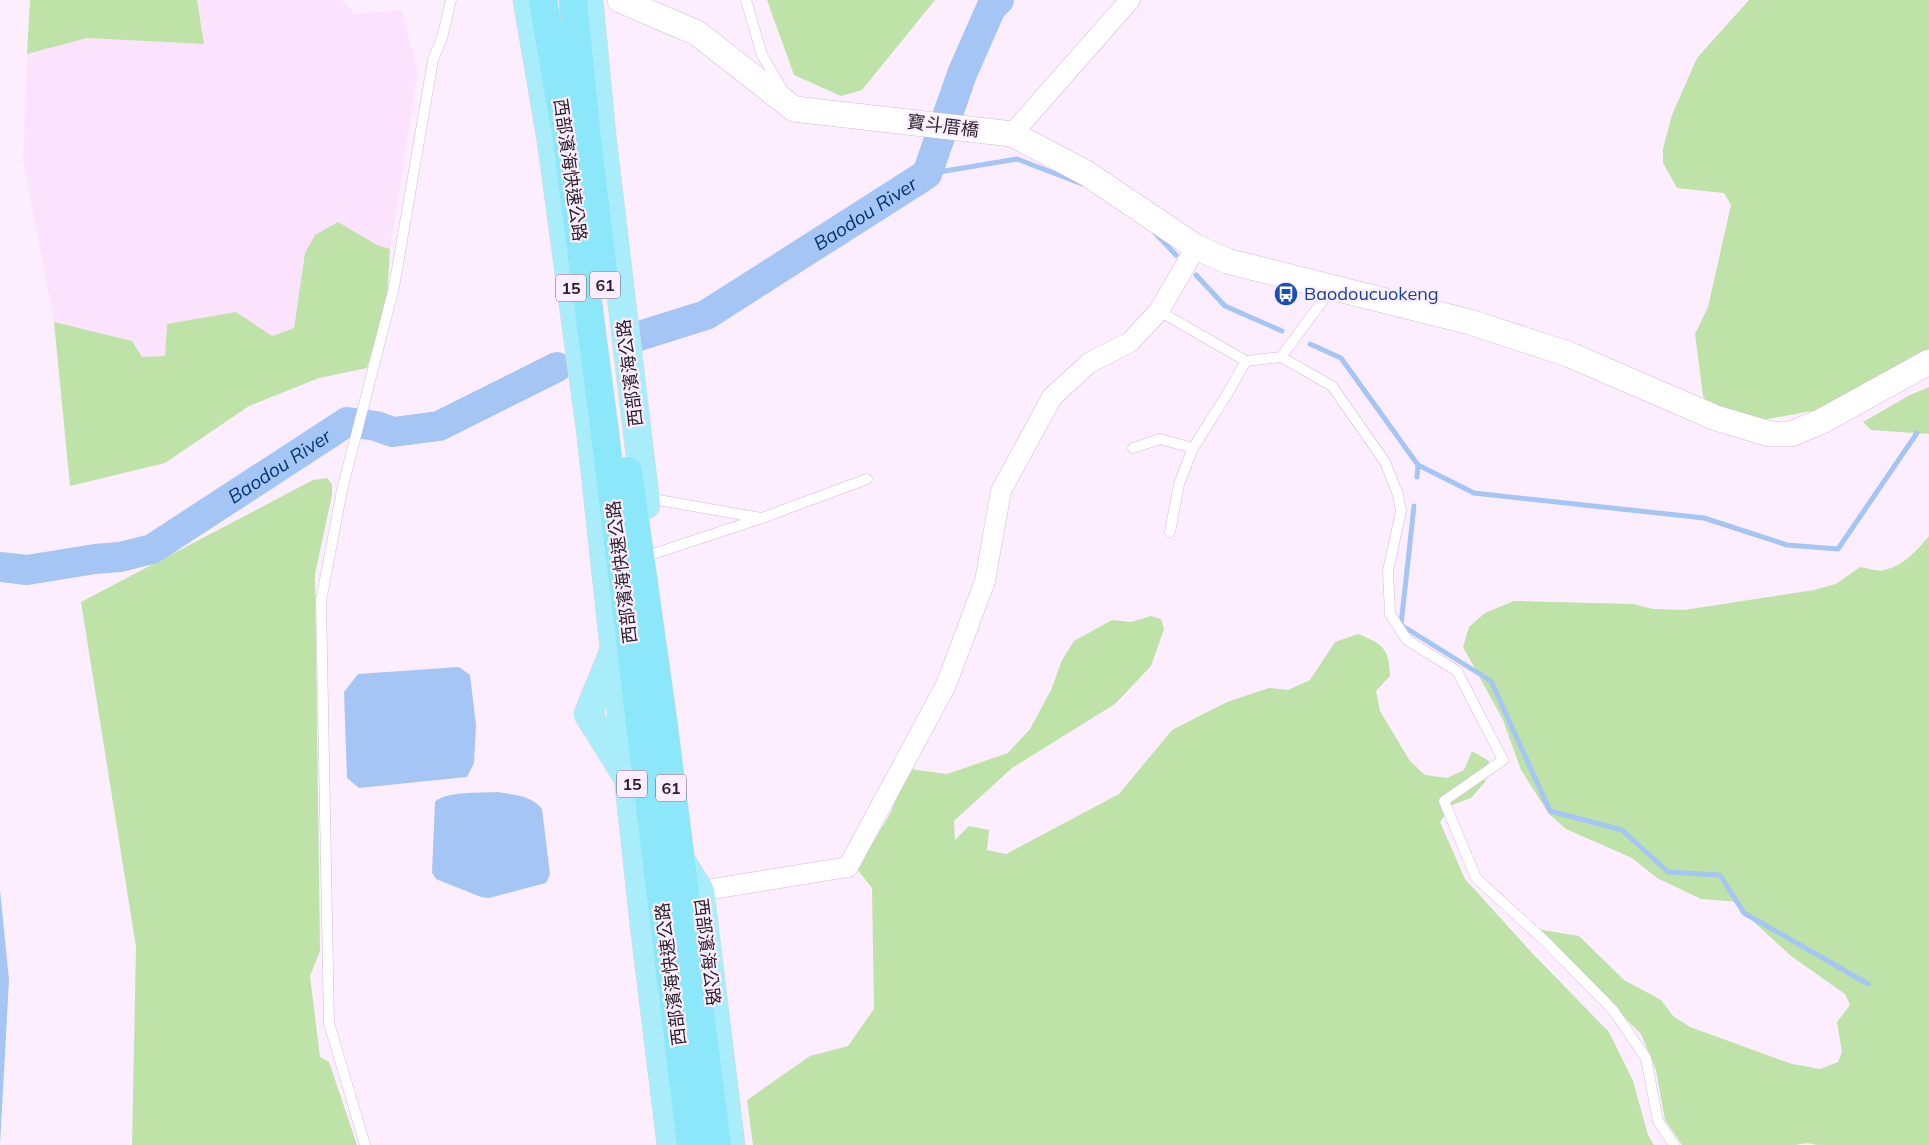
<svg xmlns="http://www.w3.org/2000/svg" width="1929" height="1145" viewBox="0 0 1929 1145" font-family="Mulish,'Noto Sans TC',sans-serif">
<rect width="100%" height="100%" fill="#fdeeff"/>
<path fill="#fbe3fe" d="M197,0h146l11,14 48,-4 16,62 -28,177 -13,-4 -26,-16 -46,25 -11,74 -22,8 -36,-24 -69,12 -2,32 -23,1 -10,-16 -78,-19 -31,-161 4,-107 60,-16 117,6z"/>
<path fill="#bee2a7" d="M30,0h167l7,44 -117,-6 -60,16z
M767,0h168l-73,90 -21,6 -47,-21z
M1749,0h180v362l-91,44 -86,16 -40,-14 -9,-12 -8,-62 13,-27 23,-102 -7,-12 -47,-5 -14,-25v-14l9,-34 25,-57z
M338,222l39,23 13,4 -3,51 -20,68 -48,10 -70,28 -84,57 -95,23 -16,-164 78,19 10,16 23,-1 2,-32 69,-12 36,24 22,-8 11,-75 10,-18z
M1929,387v47l-58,-4 -8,-8 47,-27z
M327,478l5,6v11l-17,79 5,377 -10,25 10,81 9,5 28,83h-225l4,-198 -55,-345 232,-122z
M1929,536v609h-112l-9,-2 -13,2h-113l-17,-25 -9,-50 -15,-36 -105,-105 43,7 45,44 37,20 12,16 17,11 102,37 28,5 18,-7 4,-10 -5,-30 13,-17 -5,-11 -54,-38 -37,-34 -15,-20 -38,-3 -44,-21 -25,-20 -66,-29 -17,-15 -28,-44 -18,-50 -40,-73 6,-20 16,-14 29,-12 119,3 20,5 31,1 130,-20 22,-6 24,-17c7,1 18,5 24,3 20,-4 33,-20 45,-34z
M1151,616l10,3 3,10 -13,37 -36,38 -103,64 -58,53 1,19 14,-14 20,4 -2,20 19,4 113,-60 53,-64 55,-28 42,-14 19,2 22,-10 25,-38 23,-8c25,10 31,14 32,42l-14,15 4,20 30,50 15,14 22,3 17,-8 8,-19 17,10 -4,21 -14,16 -19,7 -12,17 25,57 67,74 77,79 24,49 15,54 6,10h-901l-6,-45 63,-44 38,-10 26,-37 -2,-121 -15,-19 33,-55 19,-45 38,5 61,-21 22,-24 21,-39 11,-30 12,-19 38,-21 19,2z"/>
<path fill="#a5c5f4" d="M459,667l11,8 6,50 -2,38 -7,14 -108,11 -12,-10 -3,-86 14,-18z
M497,792c17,3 34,3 45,17l8,65 -4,9 -57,15 -8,-1 -45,-18 -4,-6 3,-71c10,-11 47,-9 62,-10z
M0,890l9,90 -9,165z"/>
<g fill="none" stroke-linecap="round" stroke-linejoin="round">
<path stroke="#a5c5f4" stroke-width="5" d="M927,174l90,-15 65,25
M1155,233l21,22
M1196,275l29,31 57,25
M1310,344l31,14 77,107 56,28 230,25 83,27 51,4 79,-116
M1417,477l1,-12
M1414,506l-13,119 90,56 59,130 72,19 46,42 52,3 24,38 124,71"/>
<g stroke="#a5c5f4" stroke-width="30">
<path id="s1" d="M636,337l70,-22 221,-141 35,-100 29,-66 8,-8"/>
<path id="s2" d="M0,567l27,3 68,-11 25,-2 32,-8 195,-127 29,4 17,6 46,-6 118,-59"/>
</g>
<g stroke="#d3bbd6" stroke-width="11">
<path id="service" d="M746,0l16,55 21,36
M1159,311l87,50 35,-4 51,-69
M1281,357l51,29 53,76 13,33 3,16 -13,60 2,43 17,26 50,31 46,89 -59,41 32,77 69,63 68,69 33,48 12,63 16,24
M1133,448l27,-9 33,9 33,-52 20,-35
M647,498l114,20
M1170,532l9,-48 14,-36
M653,554l109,-36 105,-39
M365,1145l-36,-122 -8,-422 21,-111 52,-203 39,-227 9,-22 9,-38"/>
</g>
<g stroke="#d3bbd6" stroke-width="21">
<path id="minor" d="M1012,134l118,-134
M700,891l148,-24 98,-182 39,-104 16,-90 51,-94 37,-34 41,-21 29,-31 37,-64"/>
</g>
<g stroke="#d3bbd6" stroke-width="26">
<path id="tertiary" d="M620,0l77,33 97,76 218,25 74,39 110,74 31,14 243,61 98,32 148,64 54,16h21l31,-13 107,-59"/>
</g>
<g stroke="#dddbdd" stroke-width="29">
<path id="primary" d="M527,0l24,140 40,296 53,488 27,221
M589,0l13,136 44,369
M630,611l-42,103 65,104
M678,856l22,35 31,254"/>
</g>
<g stroke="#dddbdd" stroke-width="29">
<path id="trunk" d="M543,0l24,141 38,293 86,711
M573,0l14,139 17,140
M628,471l35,250 54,424"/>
</g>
<use href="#service" stroke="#fff" stroke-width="10"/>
<use href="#minor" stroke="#fff" stroke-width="20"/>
<use href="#tertiary" stroke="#fff" stroke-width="25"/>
<use href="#primary" stroke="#a9edfb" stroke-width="28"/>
<use href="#trunk" stroke="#8ce7fa" stroke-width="28"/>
</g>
<defs>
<g id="bus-disc" transform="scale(1.25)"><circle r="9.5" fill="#1a4fb4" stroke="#fdeeff"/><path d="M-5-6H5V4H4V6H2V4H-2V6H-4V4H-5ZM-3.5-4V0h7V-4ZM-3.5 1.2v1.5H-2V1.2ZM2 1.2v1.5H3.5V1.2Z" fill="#fff"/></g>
</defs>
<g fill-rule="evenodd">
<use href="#bus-disc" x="1286" y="294"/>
</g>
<g text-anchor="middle" stroke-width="4.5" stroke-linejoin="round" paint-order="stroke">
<g fill="#fdeeff" stroke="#685d69" stroke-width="1">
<rect x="590" y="271.5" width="30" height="27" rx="4"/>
<rect x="556" y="274.5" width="30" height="27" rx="4"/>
<rect x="617" y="770.5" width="30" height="27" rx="4"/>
<rect x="656" y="774.5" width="30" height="27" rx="4"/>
</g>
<g font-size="16" font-weight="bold" fill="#281f29">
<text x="605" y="291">61</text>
<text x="571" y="294">15</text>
<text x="632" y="790">15</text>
<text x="671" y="794">61</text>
</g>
<g font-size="18" fill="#281f29" stroke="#fdeeff">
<text transform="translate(943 126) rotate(7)" y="6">寶斗厝橋</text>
<text transform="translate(570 170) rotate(82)" y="6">西部濱海快速公路</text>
<text transform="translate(630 373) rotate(-97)" y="6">西部濱海公路</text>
<text transform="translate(622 572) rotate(-97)" y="6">西部濱海快速公路</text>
<text transform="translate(707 952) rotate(83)" y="6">西部濱海公路</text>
<text transform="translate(671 974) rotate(-97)" y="6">西部濱海快速公路</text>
</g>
<g font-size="18" fill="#164399" stroke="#fdeeff" text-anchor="start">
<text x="1304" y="300">Baodoucuokeng</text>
</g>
<g font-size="19" font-style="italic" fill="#003475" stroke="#fdeeff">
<text dy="7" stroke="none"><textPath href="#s1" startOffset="262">Baodou River</textPath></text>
<text dy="7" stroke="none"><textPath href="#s2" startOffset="306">Baodou River</textPath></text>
</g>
</g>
</svg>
